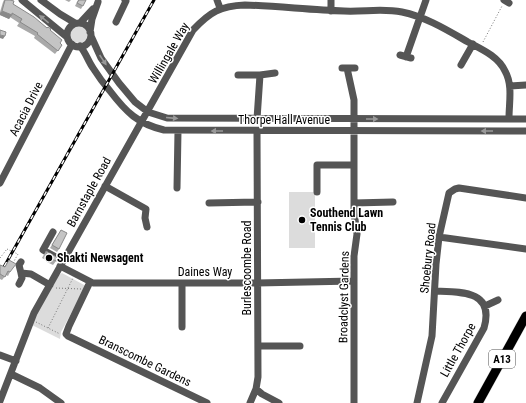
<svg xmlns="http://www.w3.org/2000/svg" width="526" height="403" viewBox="0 0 526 403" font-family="'Roboto Condensed',sans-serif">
<rect width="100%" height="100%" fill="#fff"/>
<path fill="#dcdcdc" d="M70 34a9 9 0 1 1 18 0a9 9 0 1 1-18 0Z
M289,192h26v56h-26z
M62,273l24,13 -25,46 -1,7 -28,-14 1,-5 26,-45z"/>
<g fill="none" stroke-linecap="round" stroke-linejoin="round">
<g stroke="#dbdbdb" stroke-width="10">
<path id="major" d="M478,403l48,-87"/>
</g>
<path stroke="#777" stroke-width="1" stroke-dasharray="1 2" stroke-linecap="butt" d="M483,42l19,-36
M0,258l7,-9
M13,263l5,-9 -5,-2
M56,288l25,1
M36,322l24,12
M48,328l25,-50"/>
<path stroke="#555" stroke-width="7" d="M22,0l45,37
M41,0l19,14 15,9
M217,0l3,8
M504,0l5,3
M331,11v-11
M116,22l10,-21 -1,-1
M80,23l13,-14
M67 35a12 12 0 1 1 24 0a12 12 0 1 1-24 0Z
M90,32l2,-13 6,-17
M91,36l10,22 18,25 16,19 13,10 19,6 359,1
M80,46c6,7 8,15 13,22 5,8 11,16 17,23 16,21 28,33 54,39l362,1
M400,55l11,3
M406,57l20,-57
M461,65l12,-21
M342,68h13
M347,68l7,32v112l3,22 -3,22v147
M238,75h22
M510,86l16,-1
M257,119l3,-44 15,-2
M0,183l72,-139
M105,186l41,23 -1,9 2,9
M177,188l1,-57
M317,192v-27h37
M209,203l49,-1
M354,203l39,-1
M53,232l-10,18 20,11
M439,237l87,12
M60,266l33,17h164l97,-2
M21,273l-2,-8 2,-3
M90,282l-21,44 -3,8 2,2 139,67
M19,284l3,-6 -1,-5 10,1 19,11
M182,284v43
M435,291c25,1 60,-1 49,37l-42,75
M485,306l13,-6
M258,346h42
M0,355l16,6
M11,374l29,14 21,15
M256,389l6,5 17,9
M0,401l34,-88 159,-283c17,-18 27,-24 52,-25 33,1 66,5 99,6 20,1 38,-3 58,1 24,5 45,18 66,30 13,7 30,14 37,29 8,14 4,32 4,47
M250,403l6,-14 2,-12 -1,-246
M417,403l15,-67 4,-72 3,-27 10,-44 6,-4 4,-1 67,10"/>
<use href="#major" stroke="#000" stroke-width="9"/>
<g stroke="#000" stroke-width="3">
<path id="rail" d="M0,274l154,-274"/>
</g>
<use href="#rail" stroke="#fff" stroke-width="1.5" stroke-dasharray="4.5" stroke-linecap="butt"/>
<path stroke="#777" stroke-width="1" stroke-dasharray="1 2" stroke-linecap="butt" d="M7,249l6,3"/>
</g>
<path fill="#a9a9a9" d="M4,0h6l3,4 37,26 10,13 2,2 -7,9 -21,-16 1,-2 -18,-10 2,-3 -9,-6 -1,2 -9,-4v-3l3,-10z
M65,0h6l-2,2z
M78,0h8l-5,9 -6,-3z
M61,230l-2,19 -2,3 -7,-4z
M46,251l10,10 -3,4 -6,-3 1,-1 -6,-3z
M9,260l1,12 -2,4 -2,-1 -4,5 -2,-1v-14l5,2z"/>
<path fill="#898989" d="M2,11l10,4 -3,4 -9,-4v-2z
M0,35l5,1 -2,3 -3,-1z"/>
<path fill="#c4c4c4" stroke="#898989" d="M5,0h5l4,1 -1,3 21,13 13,11 1,-1 3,2 -1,1 12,10 -2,3 2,2 -4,6 -21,-17 1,-1 -18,-11 2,-3 -10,-6v2l-10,-4z
M79,0h7l-3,6 -6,-3z
M0,30l6,2 -1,4 -5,-1z
M61,230l6,3 -8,16 -7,-4z
M46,251l12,7 -2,3 -6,-3 1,-2 -5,-3z
M9,260l7,4 -6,8 -2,-1 -3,6 -5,-3v-9l5,2z"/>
<defs><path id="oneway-solid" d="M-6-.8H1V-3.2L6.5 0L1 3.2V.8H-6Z"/></defs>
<g fill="#999">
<use href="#oneway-solid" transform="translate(44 19) rotate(-141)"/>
<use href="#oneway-solid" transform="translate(103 60) rotate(56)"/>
<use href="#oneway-solid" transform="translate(172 118) rotate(5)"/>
<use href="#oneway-solid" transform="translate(372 119)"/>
<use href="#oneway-solid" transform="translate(217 131) rotate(180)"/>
<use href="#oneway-solid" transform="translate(487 131) rotate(180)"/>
</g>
<g fill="#000" stroke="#fff" stroke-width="1.5">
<circle cx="302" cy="220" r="4"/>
<circle cx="49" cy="258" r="4"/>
</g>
<g text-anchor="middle" stroke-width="3" stroke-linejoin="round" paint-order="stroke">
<rect fill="#fff" stroke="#4c4c4c" stroke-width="1" x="489" y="350" width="26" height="18" rx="3"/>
<g font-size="11" font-weight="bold" fill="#000">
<text x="502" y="363">A13</text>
</g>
<g font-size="12" fill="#000" stroke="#fff">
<text transform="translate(169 53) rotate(-60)" y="4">Willingale Way</text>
<text transform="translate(26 109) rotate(-63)" y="4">Acacia Drive</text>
<text x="284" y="124">Thorpe Hall Avenue</text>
<text transform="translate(89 192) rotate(-61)" y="4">Barnstaple Road</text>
<text transform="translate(428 258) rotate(-84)" y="4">Shoebury Road</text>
<text transform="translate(247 268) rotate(-90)" y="4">Burlescoombe Road</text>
<text x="205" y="276">Daines Way</text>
<text transform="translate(344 297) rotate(-89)" y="4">Broadclyst Gardens</text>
<text transform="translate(458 350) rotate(-61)" y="4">Little Thorpe</text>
<text transform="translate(145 361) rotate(26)" y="4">Branscombe Gardens</text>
</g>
<g font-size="12" font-weight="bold" fill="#000" stroke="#fff" text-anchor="start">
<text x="310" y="217">Southend Lawn<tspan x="310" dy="14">Tennis Club</tspan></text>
<text x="57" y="262">Shakti Newsagent</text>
</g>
</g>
</svg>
